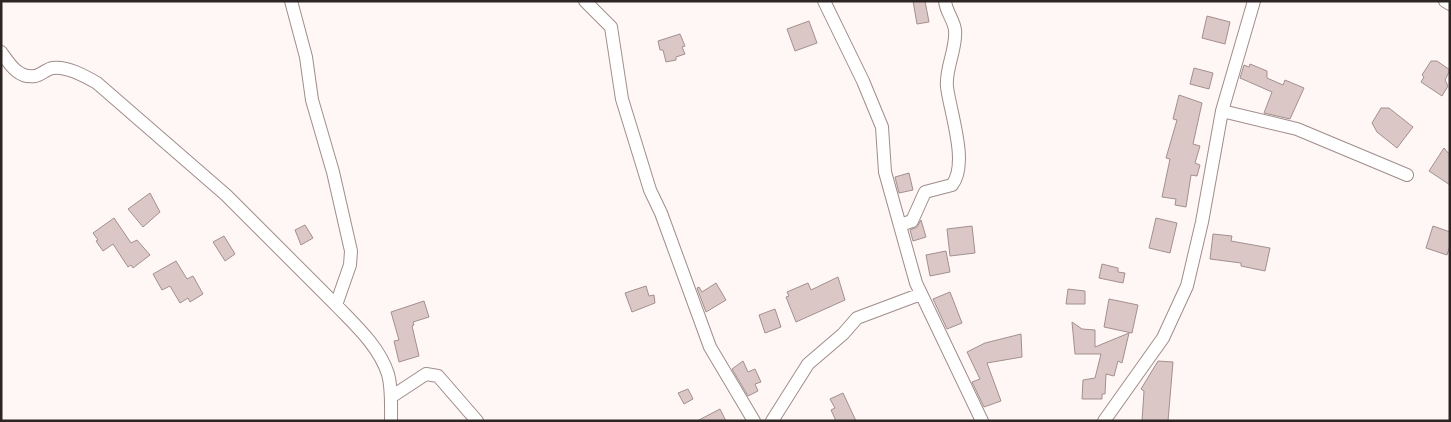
<svg xmlns="http://www.w3.org/2000/svg" width="1451" height="422" viewBox="0 0 1451 422" font-family="'Fira Sans',sans-serif">
<rect width="100%" height="100%" fill="#fff7f5"/>
<path fill="#dbc7c5" stroke="#a3908e" d="M913,1h12l4,21 -12,2z
M1207,16l23,6 -5,22 -23,-6z
M809,21l8,22 -22,8 -8,-22z
M680,34l5,12 -3,1 3,7 -9,3v3l-10,2 -3,-12h-3l-2,-9z
M1431,61h6l13,9 -5,10 3,6 -6,10 -21,-14 3,-5 -2,-2z
M1250,64l17,7v7l16,7 2,-5 19,8 -14,31 -26,-6 8,-21 -32,-14 4,-13 5,2z
M1194,68l19,5 -4,16 -19,-5z
M1179,95l23,8 -9,41 7,2 -5,17 5,2 -3,11 -6,-1 -5,32 -11,-2 1,-6 -14,-2 8,-38 -4,-1 11,-38 -4,-1z
M1381,108h8l24,19 -16,21 -20,-16 -5,-9z
M1444,148l6,7v30l-21,-14z
M909,173l4,17 -14,3 -4,-16z
M150,193l10,19 -17,15 -15,-18z
M114,218l17,25 6,-3 13,15 -17,13 -2,-3 -3,2 -15,-23 -10,7 -7,-10 2,-1 -5,-7z
M1156,218l21,5 -7,30 -21,-5z
M921,220l5,17 -13,4 -3,-11 7,-3z
M305,225l8,13 -12,7 -6,-15z
M972,226l3,27 -25,3 -3,-27z
M1433,226l17,6v14l-3,9 -21,-7z
M1213,234l19,2 -1,5 39,7 -5,23 -24,-5v-3l-31,-4z
M224,236l11,18 -10,7 -12,-19z
M946,251l4,21 -20,4 -4,-21z
M176,261l11,18 6,-3 10,18 -13,8 -2,-4 -8,5 -10,-17 -8,4 -9,-16z
M1102,264l16,4v4l7,1 -2,10 -24,-5z
M838,277l7,23 -49,22 -10,-25 3,-1 -2,-4 21,-9 3,7z
M716,283l10,17 -20,12 -9,-24 2,-1 3,5z
M646,286l3,10 5,-1 1,8 -23,9 -7,-19z
M1068,289l17,2v13h-19z
M950,292l12,31 -15,6 -14,-30z
M1109,299l29,6 -6,28 -28,-6z
M424,301l5,16 -16,5 1,3 -2,1 7,30 -20,6 -5,-21 5,-1 -8,-28z
M775,309l6,18 -16,6 -6,-18z
M1072,322l10,7 13,1v17l34,-14 -7,30 -4,-2 -4,15 -8,-2 -1,20h-3v5h-20l1,-19 12,-2 6,-24h-26z
M1021,334l1,23 -35,6 14,38 -17,6 -12,-25 8,-3 -13,-27 18,-9z
M743,361l5,11 7,-3 6,13 -6,2 3,7 -10,5 -16,-27z
M1158,361l15,1 -5,59h-26l2,-30 -3,-2z
M688,389l5,10 -9,5 -6,-11z
M843,393l13,28h-20l-5,-11 4,-2 -5,-9z
M720,409l6,12h-29z"/>
<g fill="none" stroke-linecap="round" stroke-linejoin="round">
<g stroke="#9f8d8b" stroke-width="14">
<path id="minor" d="M291,1l15,56 6,43 21,72 18,79 -1,14 -14,40c19,20 43,41 52,69 4,14 3,32 3,47
M585,1l26,26 11,72 28,91 11,23 49,134 44,74
M824,1l39,80 19,46 3,45 31,111 66,138
M1445,1l5,3
M1,52c8,11 17,27 34,24 6,-1 11,-7 18,-8 14,-2 32,8 44,15l129,112 110,110
M1222,111l75,18 110,46
M900,225l12,-4 13,-29 27,-7c17,-21 -2,-73 -5,-98 -2,-19 10,-38 8,-57 -1,-10 -9,-18 -10,-29
M391,397l35,-23 12,2 39,45
M772,421l36,-57 35,-30 14,-16 64,-24
M1104,421l59,-83 24,-52 15,-64 20,-111 32,-110"/>
</g>
<use href="#minor" stroke="#fff" stroke-width="12"/>
</g>
<rect width="1451" height="422" fill="none" stroke="#2c2524" stroke-width="5"/>
</svg>
